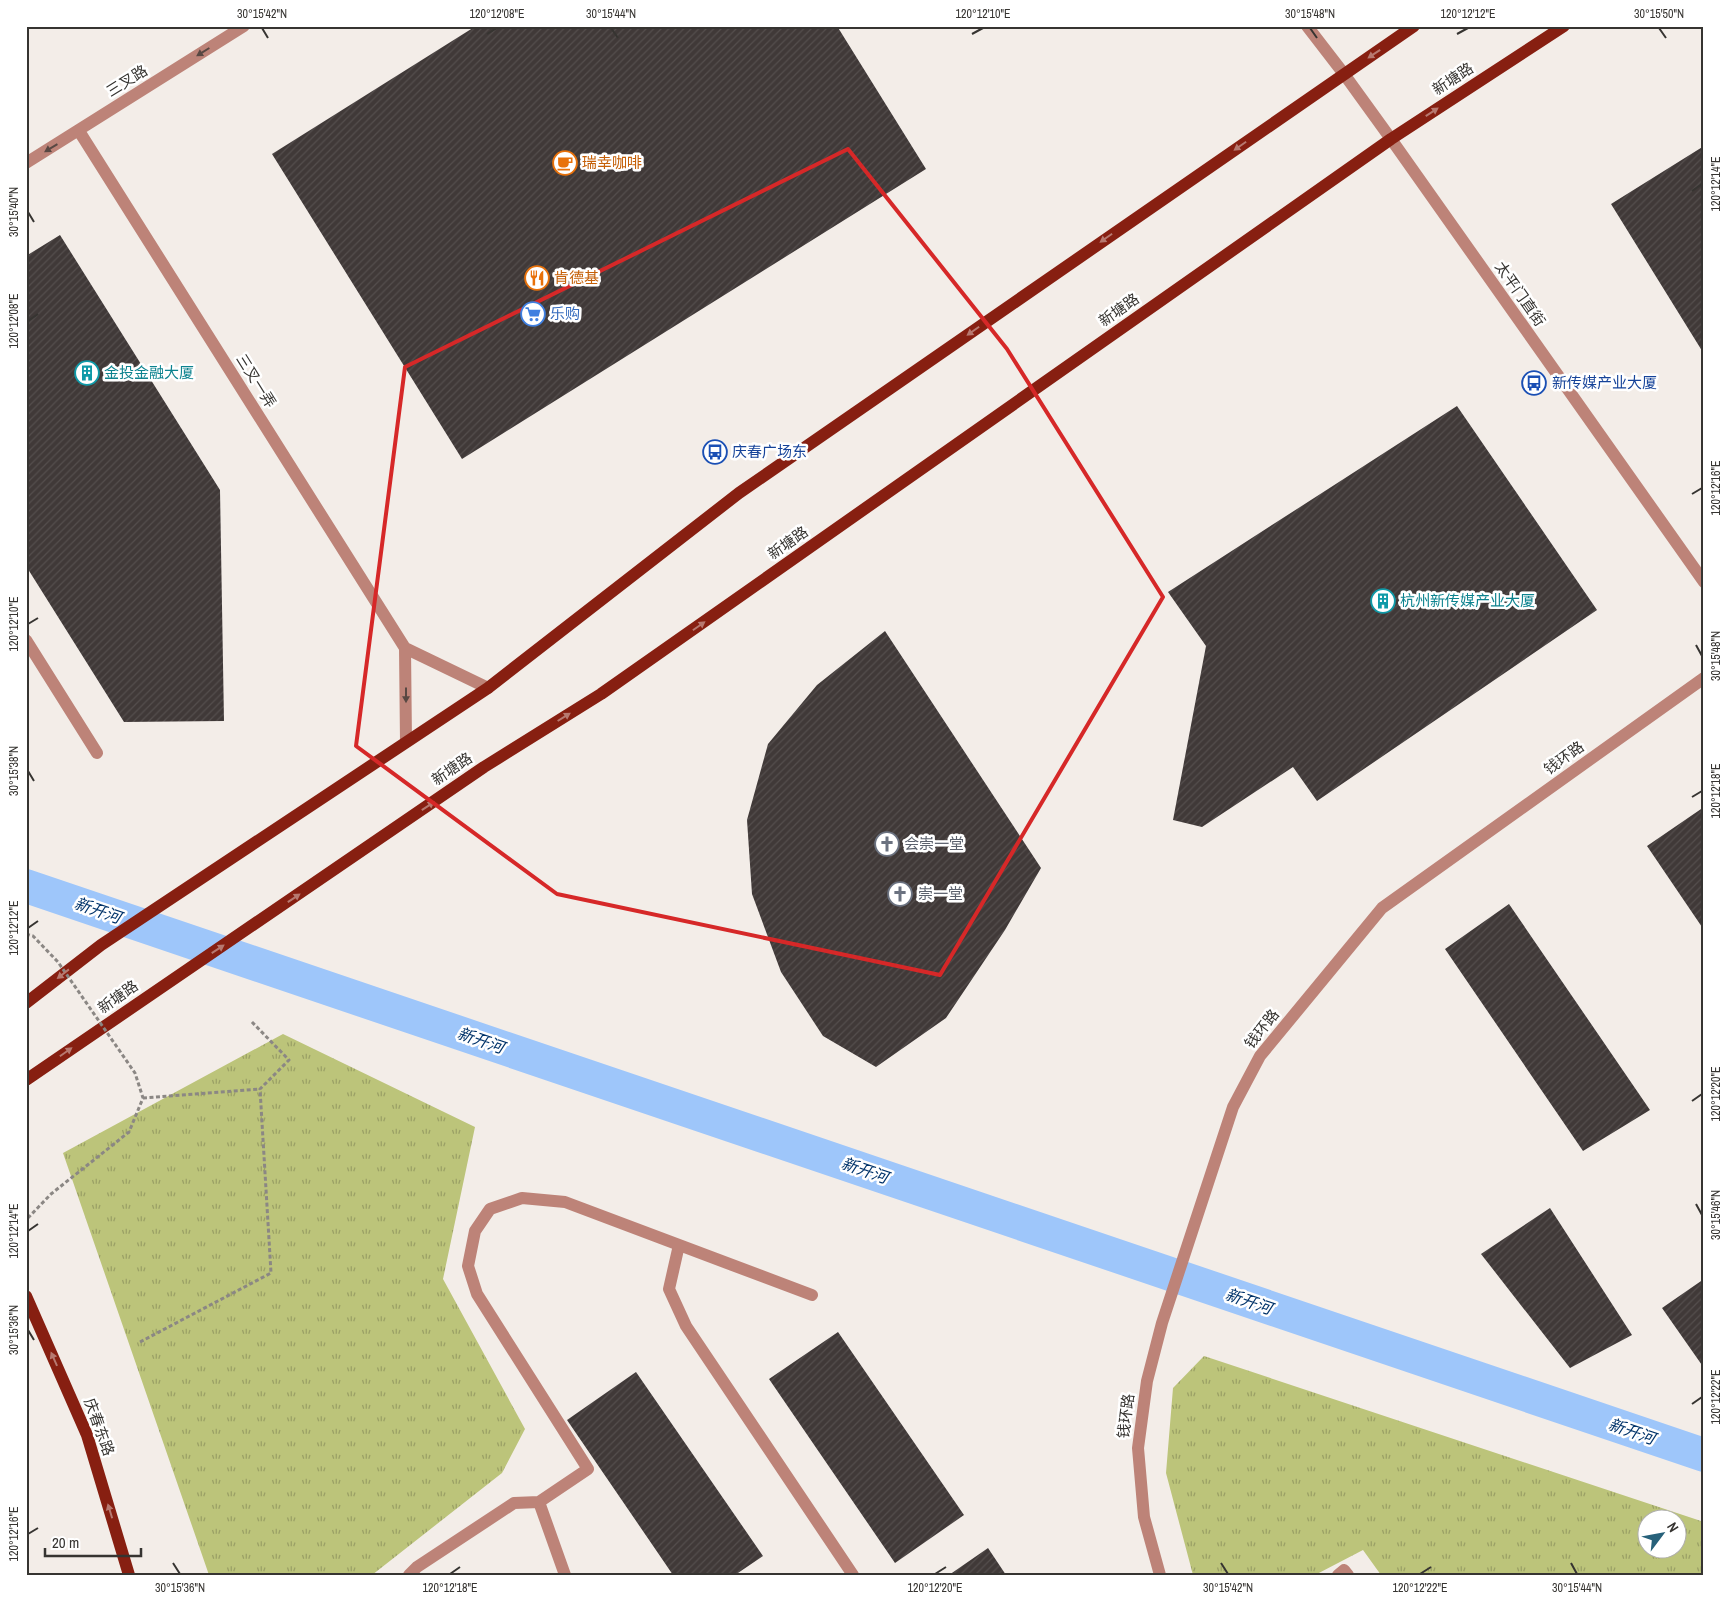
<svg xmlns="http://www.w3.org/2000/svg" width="1730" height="1601" viewBox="0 0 1730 1601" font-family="'Archivo Narrow','Noto Sans SC',sans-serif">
<defs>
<pattern id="park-tufts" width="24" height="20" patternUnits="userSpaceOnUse" patternTransform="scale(1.25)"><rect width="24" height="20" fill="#bcc47a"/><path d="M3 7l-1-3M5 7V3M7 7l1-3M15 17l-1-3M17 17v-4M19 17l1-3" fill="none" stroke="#9aa065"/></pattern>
<pattern id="building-hatch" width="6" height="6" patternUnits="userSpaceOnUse" patternTransform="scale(1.25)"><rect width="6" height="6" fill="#403938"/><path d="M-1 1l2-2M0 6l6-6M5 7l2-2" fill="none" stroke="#544e4d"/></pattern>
</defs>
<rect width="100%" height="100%" fill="#f3ede8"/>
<path fill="url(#park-tufts)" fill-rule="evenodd" d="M283,1034l192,93 -32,152 82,150 -23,44 -130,102h-163l-146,-422z
M1204,1356l500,166v53h-323l-18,-25 -48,25h-122l-27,-102 7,-85zM1648,1518h30v30h-30z"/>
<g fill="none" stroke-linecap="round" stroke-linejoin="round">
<path stroke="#9ec6fa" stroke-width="34" d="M26,886l1678,569"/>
</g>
<path fill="url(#building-hatch)" d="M476,26h361l89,143 -464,290 -190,-305z
M1704,146v208l-93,-150z
M60,235l160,255 4,231 -100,1 -98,-156v-310z
M1457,406l140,204 -280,191 -24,-34 -91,60 -29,-7 33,-174 -38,-54z
M885,631l156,237 -36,62 -59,88 -70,49 -53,-31 -42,-64 -29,-78 -5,-74 21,-76 49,-59z
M1704,807v123l-57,-84z
M1509,904l141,206 -67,41 -138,-202z
M1550,1208l82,127 -62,33 -89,-114z
M1704,1279v89l-42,-60z
M838,1332l126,183 -69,48 -126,-184z
M636,1372l127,184 -28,19h-62l-106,-155z
M988,1548l18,27h-57z"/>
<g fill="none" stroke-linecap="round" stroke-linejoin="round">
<path stroke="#8b8784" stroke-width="3" stroke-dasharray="4 2.5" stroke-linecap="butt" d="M143,1098l117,-9
M140,1342l131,-69 -11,-184 29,-29 -38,-39"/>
<path stroke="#bd8378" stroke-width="12" d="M1307,26l37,48 47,65 313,443
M79,131l326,517 83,40
M26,163l218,-137
M26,640l71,113
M405,648l1,94
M679,1245l-10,44 17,37 167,249
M409,1575l8,-8 97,-64 25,-1
M565,1575l-26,-73 49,-33 -111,-175 -9,-28 7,-35 15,-22 32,-11 43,4 247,93
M1160,1575l-16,-58 -6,-69 9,-67 15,-58 71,-216 27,-51 122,-148 322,-230
M1338,1575l6,-5 4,5"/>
<path stroke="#871f11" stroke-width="12" d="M26,1003l75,-58 387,-257 251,-195 675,-467
M26,1080l458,-313 117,-73 790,-555 173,-113
M26,1296l61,139 42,140"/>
<path stroke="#8b8784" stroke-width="3" stroke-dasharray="4 2.5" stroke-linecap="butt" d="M26,934l7,2 25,26 77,111 8,25 -14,34 -78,62 -25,26"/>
</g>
<defs><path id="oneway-solid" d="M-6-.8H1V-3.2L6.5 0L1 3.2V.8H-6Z" transform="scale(1.25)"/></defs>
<g fill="#584843">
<use href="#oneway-solid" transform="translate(203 52) rotate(148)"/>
<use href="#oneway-solid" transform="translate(51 148) rotate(149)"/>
<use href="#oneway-solid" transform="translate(406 695) rotate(90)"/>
</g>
<g fill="#b77970">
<use href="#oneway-solid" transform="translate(1374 54) rotate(146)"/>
<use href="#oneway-solid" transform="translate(1432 112) rotate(-33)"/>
<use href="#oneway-solid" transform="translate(1240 146) rotate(145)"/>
<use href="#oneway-solid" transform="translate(1106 238) rotate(145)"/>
<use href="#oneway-solid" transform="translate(973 331) rotate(145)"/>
<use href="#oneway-solid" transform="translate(699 626) rotate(-35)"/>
<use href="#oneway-solid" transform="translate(564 717) rotate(-32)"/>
<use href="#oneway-solid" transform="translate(428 806) rotate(-34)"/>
<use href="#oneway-solid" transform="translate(294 898) rotate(-34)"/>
<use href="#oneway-solid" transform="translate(218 949) rotate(-33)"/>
<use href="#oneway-solid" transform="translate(63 974) rotate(142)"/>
<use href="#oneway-solid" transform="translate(66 1052) rotate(-35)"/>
<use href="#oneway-solid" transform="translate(54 1359) rotate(-114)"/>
<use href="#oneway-solid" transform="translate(110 1511) rotate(-107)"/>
</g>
<path fill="none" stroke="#d62828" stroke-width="4" stroke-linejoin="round" d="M848,149l159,200 156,248 -223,378 -383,-81 -201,-148 49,-379z"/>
<path fill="none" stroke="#363431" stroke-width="2" d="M262,28l6,10M611,28l7,10M1310,28l7,10M1659,28l7,10M487,34l10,-6M972,34l11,-6M1457,34l11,-6M1692,191l10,-7M28,212l6,10M28,321l10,-7M1692,494l10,-6M28,624l10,-6M1696,645l6,11M28,771l6,10M1692,797l10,-6M28,928l10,-7M1692,1101l10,-7M1696,1204l6,11M28,1231l10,-7M28,1330l6,10M1692,1404l10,-7M28,1534l10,-6M173,1563l7,11M1221,1563l7,11M1571,1563l6,11M450,1574l10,-7M935,1574l11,-7M1420,1574l11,-7"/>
<defs>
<g id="cafe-ring" transform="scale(1.25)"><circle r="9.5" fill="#fff" stroke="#e8710a" stroke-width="1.5"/><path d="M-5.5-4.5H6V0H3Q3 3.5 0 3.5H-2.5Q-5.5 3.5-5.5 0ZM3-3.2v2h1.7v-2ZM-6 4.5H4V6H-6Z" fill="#e8710a"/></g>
<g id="restaurant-ring" transform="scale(1.25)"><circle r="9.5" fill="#fff" stroke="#e8710a" stroke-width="1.5"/><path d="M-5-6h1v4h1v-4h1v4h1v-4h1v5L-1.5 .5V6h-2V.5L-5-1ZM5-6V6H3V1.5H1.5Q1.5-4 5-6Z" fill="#e8710a"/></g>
<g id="supermarket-ring" transform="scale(1.25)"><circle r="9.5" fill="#fff" stroke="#3f7fe0" stroke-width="1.5"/><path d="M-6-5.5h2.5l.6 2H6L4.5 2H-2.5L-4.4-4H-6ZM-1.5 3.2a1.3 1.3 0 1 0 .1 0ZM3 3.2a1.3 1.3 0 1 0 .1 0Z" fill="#3f7fe0"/></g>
<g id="building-ring" transform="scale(1.25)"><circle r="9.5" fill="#fff" stroke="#0f9aa8" stroke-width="1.5"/><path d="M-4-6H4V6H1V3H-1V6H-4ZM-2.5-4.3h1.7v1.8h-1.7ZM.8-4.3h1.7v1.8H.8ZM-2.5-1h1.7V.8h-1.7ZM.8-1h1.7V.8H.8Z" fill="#0f9aa8"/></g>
<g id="bus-ring" transform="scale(1.25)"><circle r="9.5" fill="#fff" stroke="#1a4fb4" stroke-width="1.5"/><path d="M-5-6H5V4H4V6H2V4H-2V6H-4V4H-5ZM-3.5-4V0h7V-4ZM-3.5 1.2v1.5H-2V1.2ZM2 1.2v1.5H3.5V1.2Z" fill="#1a4fb4"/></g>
<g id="church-ring" transform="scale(1.25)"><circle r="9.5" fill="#fff" stroke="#6b7280" stroke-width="1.5"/><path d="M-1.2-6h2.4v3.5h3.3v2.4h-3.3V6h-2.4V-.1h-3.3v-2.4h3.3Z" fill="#6b7280"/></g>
</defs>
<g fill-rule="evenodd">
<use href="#cafe-ring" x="565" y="163"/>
<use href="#restaurant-ring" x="537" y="278"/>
<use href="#supermarket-ring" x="533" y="314"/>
<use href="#building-ring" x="87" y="373"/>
<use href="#bus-ring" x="1534" y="383"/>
<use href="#bus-ring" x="715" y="452"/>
<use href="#building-ring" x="1383" y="601"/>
<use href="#church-ring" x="887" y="844"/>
<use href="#church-ring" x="900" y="894"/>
</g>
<g text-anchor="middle" stroke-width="5" stroke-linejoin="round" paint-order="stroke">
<g font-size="15" fill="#363431" stroke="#fff">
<text transform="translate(1453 79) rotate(-33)" y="5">新塘路</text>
<text transform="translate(127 81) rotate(-32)" y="5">三叉路</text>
<text transform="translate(1520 294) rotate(55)" y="5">太平门直街</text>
<text transform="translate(1119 310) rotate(-35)" y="5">新塘路</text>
<text transform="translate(256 381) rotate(58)" y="5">三叉一弄</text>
<text transform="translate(788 543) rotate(-35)" y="5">新塘路</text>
<text transform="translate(1564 758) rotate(-36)" y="5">钱环路</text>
<text transform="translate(452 769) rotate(-34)" y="5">新塘路</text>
<text transform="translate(118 997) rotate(-35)" y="5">新塘路</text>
<text transform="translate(1262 1029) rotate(-52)" y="5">钱环路</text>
<text transform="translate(1126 1416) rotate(-83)" y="5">钱环路</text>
<text transform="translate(99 1427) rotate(70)" y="5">庆春东路</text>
</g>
<g font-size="15" fill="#c56008" stroke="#fff" text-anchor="start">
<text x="582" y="168">瑞幸咖啡</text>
<text x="554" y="283">肯德基</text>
</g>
<g font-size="15" fill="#366cbe" stroke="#fff" text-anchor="start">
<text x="550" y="319">乐购</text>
</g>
<g font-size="15" fill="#0d838f" stroke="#fff" text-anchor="start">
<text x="104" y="378">金投金融大厦</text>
<text x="1400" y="606">杭州新传媒产业大厦</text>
</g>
<g font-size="15" fill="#164399" stroke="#fff" text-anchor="start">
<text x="1552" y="388">新传媒产业大厦</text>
<text x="732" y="457">庆春广场东</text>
</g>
<g font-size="15" fill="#5b616d" stroke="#fff" text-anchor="start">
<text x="904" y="849">会崇一堂</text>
<text x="918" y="899">崇一堂</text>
</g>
<g font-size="16" font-style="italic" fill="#00336a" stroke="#fff">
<text transform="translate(98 910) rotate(19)" y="6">新开河</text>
<text transform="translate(481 1040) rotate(19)" y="6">新开河</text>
<text transform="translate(865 1170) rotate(19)" y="6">新开河</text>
<text transform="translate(1249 1301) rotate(19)" y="6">新开河</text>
<text transform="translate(1632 1431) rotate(19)" y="6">新开河</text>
</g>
</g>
<rect width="1730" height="1601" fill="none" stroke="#ffffff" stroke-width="55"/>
<g transform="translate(1662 1534) rotate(58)"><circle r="24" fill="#ffffff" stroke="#afaead"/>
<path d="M0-4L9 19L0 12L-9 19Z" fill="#27617a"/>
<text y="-8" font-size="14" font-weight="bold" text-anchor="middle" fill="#363431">N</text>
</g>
<path d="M45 1548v8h96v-8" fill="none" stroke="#363431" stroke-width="2.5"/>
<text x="52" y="1548" font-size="15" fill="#363431" stroke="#ffffff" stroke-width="4" paint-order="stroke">20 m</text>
<rect x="28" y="28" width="1674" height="1546" fill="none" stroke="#363431" stroke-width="2"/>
<g font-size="12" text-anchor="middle" fill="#363431">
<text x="262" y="18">30°15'42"N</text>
<text x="497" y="18">120°12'08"E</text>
<text x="611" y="18">30°15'44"N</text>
<text x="983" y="18">120°12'10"E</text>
<text x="1310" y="18">30°15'48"N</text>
<text x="1468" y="18">120°12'12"E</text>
<text x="1659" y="18">30°15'50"N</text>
<text transform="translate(1716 184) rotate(-90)" y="4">120°12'14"E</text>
<text transform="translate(14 212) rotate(-90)" y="4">30°15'40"N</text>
<text transform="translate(14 321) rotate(-90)" y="4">120°12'08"E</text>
<text transform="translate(1716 488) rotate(-90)" y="4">120°12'16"E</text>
<text transform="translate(14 624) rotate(-90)" y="4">120°12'10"E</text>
<text transform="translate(1716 656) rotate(-90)" y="4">30°15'48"N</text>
<text transform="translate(14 771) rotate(-90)" y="4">30°15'38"N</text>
<text transform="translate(1716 791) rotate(-90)" y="4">120°12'18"E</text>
<text transform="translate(14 928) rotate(-90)" y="4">120°12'12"E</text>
<text transform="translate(1716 1094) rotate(-90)" y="4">120°12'20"E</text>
<text transform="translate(1716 1215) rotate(-90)" y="4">30°15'46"N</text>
<text transform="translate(14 1231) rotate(-90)" y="4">120°12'14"E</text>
<text transform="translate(14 1330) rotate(-90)" y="4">30°15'36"N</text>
<text transform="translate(1716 1397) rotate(-90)" y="4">120°12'22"E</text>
<text transform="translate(14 1534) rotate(-90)" y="4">120°12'16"E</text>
<text x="180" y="1592">30°15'36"N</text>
<text x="450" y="1592">120°12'18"E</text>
<text x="935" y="1592">120°12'20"E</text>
<text x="1228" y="1592">30°15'42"N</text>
<text x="1420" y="1592">120°12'22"E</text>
<text x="1577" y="1592">30°15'44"N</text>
</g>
</svg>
